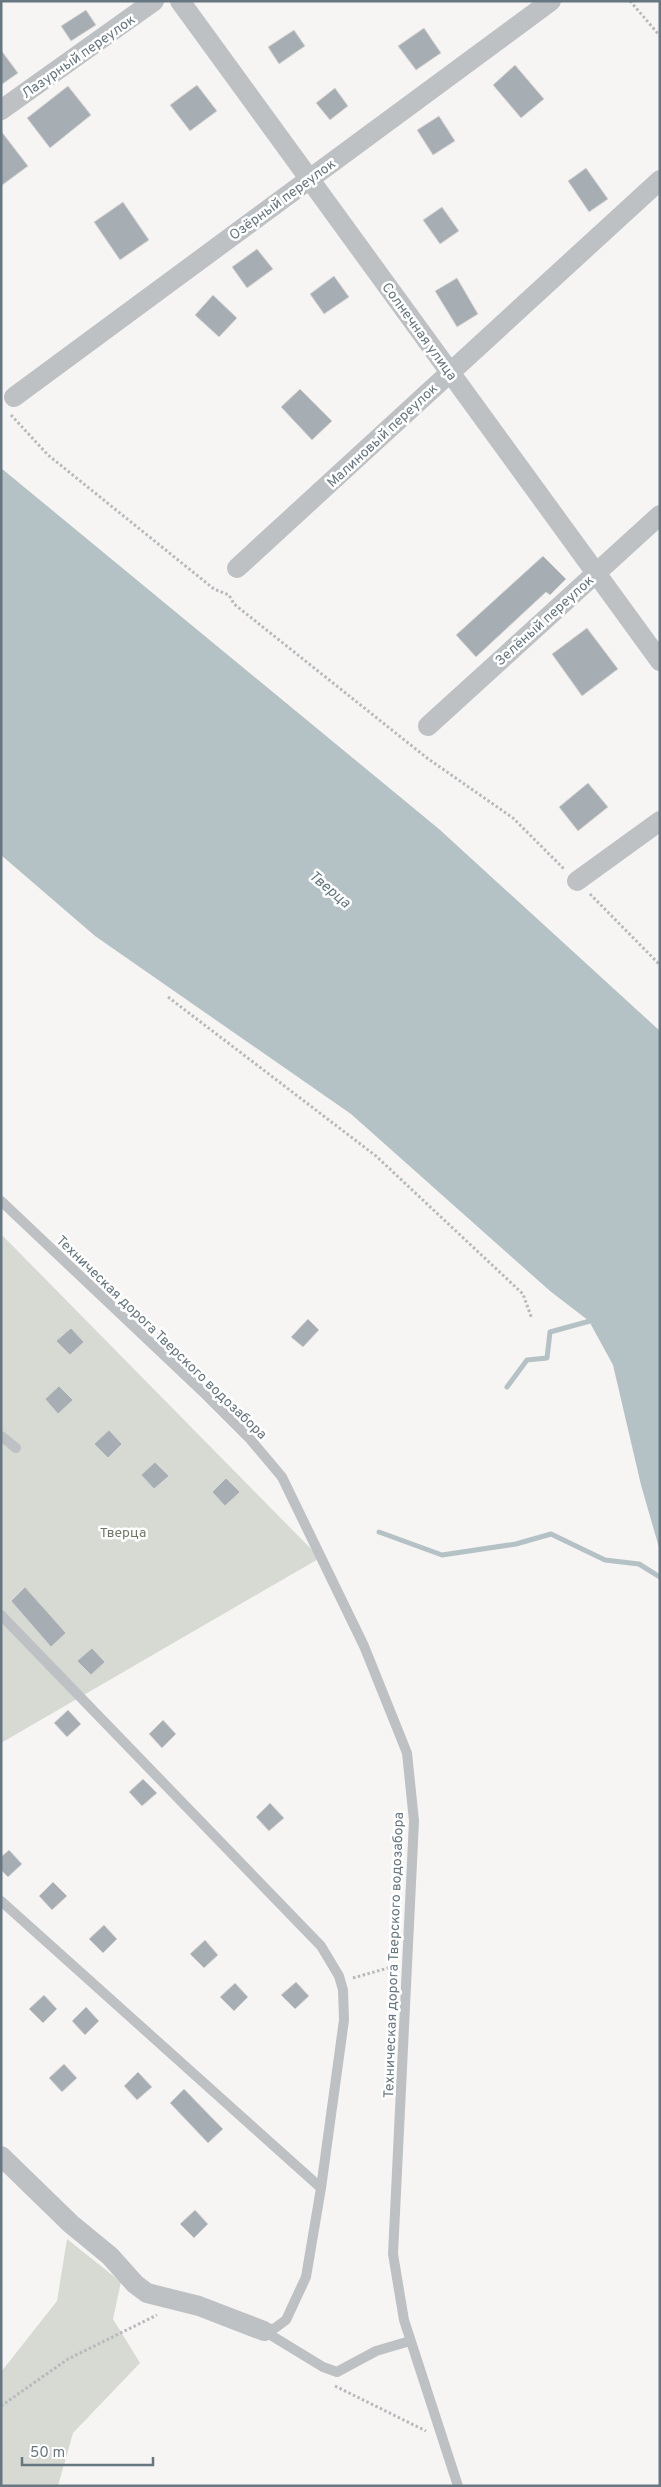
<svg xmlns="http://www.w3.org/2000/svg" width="661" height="2487" viewBox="0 0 661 2487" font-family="Overpass,sans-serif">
<rect width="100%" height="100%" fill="#f6f5f3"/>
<path fill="#d6dad2" d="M1,1234l319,324 -319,185z
M67,2239l54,43 -8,37 27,44 -67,70 -15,53h-57v-114l56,-71z"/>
<path fill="#b5c2c5" d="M1,468l438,361 221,202v520l-19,-66 -28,-120 -24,-44 -39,-30 -199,-177 -256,-178 -94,-81z"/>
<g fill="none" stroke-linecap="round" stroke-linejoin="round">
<path stroke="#b5c2c5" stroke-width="5" d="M507,1387l20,-27 20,-2 3,-26 40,-11 5,-4
M379,1532l63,23 74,-11 35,-10 54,26 34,4 21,13"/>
</g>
<path fill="#a7aeb3" stroke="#d7d7d5" d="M86,10l10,15 -25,16 -10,-15z
M424,28l17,25 -25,17 -18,-24z
M294,30l11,16 -26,18 -11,-17z
M1,50l17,23 -17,12z
M515,65l29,34 -23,19 -28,-33z
M197,85l20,26 -27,20 -20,-26z
M68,86l23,29 -41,33 -23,-30z
M335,88l13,18 -18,14 -14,-17z
M439,116l16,25 -22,14 -16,-25z
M1,131l27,35 -27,20z
M586,168l22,31 -19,13 -21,-31z
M123,202l26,38 -29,20 -26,-38z
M442,207l17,24 -19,13 -17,-24z
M257,249l16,20 -26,19 -15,-21z
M334,276l15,21 -25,17 -14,-20z
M457,278l21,36 -21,13 -22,-36z
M213,295l24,23 -18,19 -24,-22z
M300,389l32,32 -20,19 -31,-33z
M543,556l23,23 -16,16 -4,-3 -70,65 -20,-22z
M587,628l31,41 -36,27 -30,-42z
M588,783l20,24 -30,24 -19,-24z
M308,1319l11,11 -16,17 -12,-10z
M71,1328l13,14 -14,13 -14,-14z
M59,1386l14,14 -15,14 -13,-15z
M109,1430l13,14 -14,14 -14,-14z
M155,1462l14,14 -15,13 -13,-14z
M226,1478l14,14 -15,14 -13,-14z
M25,1587l41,46 -15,14 -40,-46z
M92,1648l13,14 -14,13 -14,-14z
M68,1710l13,14 -14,13 -13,-14z
M163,1720l13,14 -14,14 -13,-14z
M143,1779l14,14 -15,13 -13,-14z
M270,1803l14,15 -15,13 -13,-14z
M9,1850l13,14 -14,13 -7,-7v-13z
M53,1882l14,14 -15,14 -13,-14z
M104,1925l13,14 -14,14 -14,-14z
M205,1940l13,15 -14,13 -14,-14z
M296,1982l13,14 -14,13 -14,-14z
M235,1983l13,14 -14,14 -14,-14z
M44,1995l13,14 -14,14 -14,-14z
M86,2007l13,14 -14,14 -13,-14z
M64,2064l13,14 -15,14 -13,-14z
M138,2072l14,15 -15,13 -13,-14z
M184,2089l39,40 -15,14 -38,-40z
M195,2210l13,14 -14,14 -14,-14z"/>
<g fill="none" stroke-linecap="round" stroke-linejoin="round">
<path stroke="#b7babc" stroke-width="3" stroke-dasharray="2.5 2.5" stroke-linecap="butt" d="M630,1l30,35
M11,415l37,40 166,134 15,6 5,9 193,154 86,60 51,51
M590,894l70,71
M168,997l208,159 147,138 9,25
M353,1978l42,-12
M335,2386l91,45
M1,2406l67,-47 89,-44"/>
<path stroke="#bdc1c4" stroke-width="10" d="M1,1201l201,190 48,48 32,38 82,169 43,107 7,68 -21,433 11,66 54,166
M1,1436l15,12
M1,1615l320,331 18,30 4,14 1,30 -23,168 -15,89 -20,43 -11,8 -11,3
M1,1901l320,287
M264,2331l59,36 14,5 39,-21 34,-10"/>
<path stroke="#bdc1c4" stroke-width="20" d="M180,1l480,660
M1,110l153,-109
M14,397l537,-396
M237,568l423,-388
M428,726l232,-211
M577,881l83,-60
M1,2156l70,68 39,32 25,28 12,9 52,13 65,25"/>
</g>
<g text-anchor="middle" stroke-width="5" stroke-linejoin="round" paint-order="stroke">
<g font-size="14" fill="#677781" stroke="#fff">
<text transform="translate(78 56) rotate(-35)" y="5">Лазурный переулок</text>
<text transform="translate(282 199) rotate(-36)" y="5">Озёрный переулок</text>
<text transform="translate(420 331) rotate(54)" y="5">Солнечная улица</text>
<text transform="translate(382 435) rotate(-43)" y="5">Малиновый переулок</text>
<text transform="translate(544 620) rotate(-42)" y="5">Зелёный переулок</text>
<text transform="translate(162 1337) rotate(44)" y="5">Техническая дорога Тверского водозабора</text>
<text transform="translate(393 1955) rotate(-88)" y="5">Техническая дорога Тверского водозабора</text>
</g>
<g font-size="14" fill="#6b7966" stroke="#fff">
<text x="123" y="1537">Тверца</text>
</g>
<g font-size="15" font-style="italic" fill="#63787e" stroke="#fff">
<text transform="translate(330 889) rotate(40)" y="5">Тверца</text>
</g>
</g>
<rect width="661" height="2487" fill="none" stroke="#677781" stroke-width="5"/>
<path d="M22 2457v8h131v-8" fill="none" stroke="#677781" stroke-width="2.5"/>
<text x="30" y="2457" font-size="15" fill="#677781" stroke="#ffffff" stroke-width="4" paint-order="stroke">50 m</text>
</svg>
